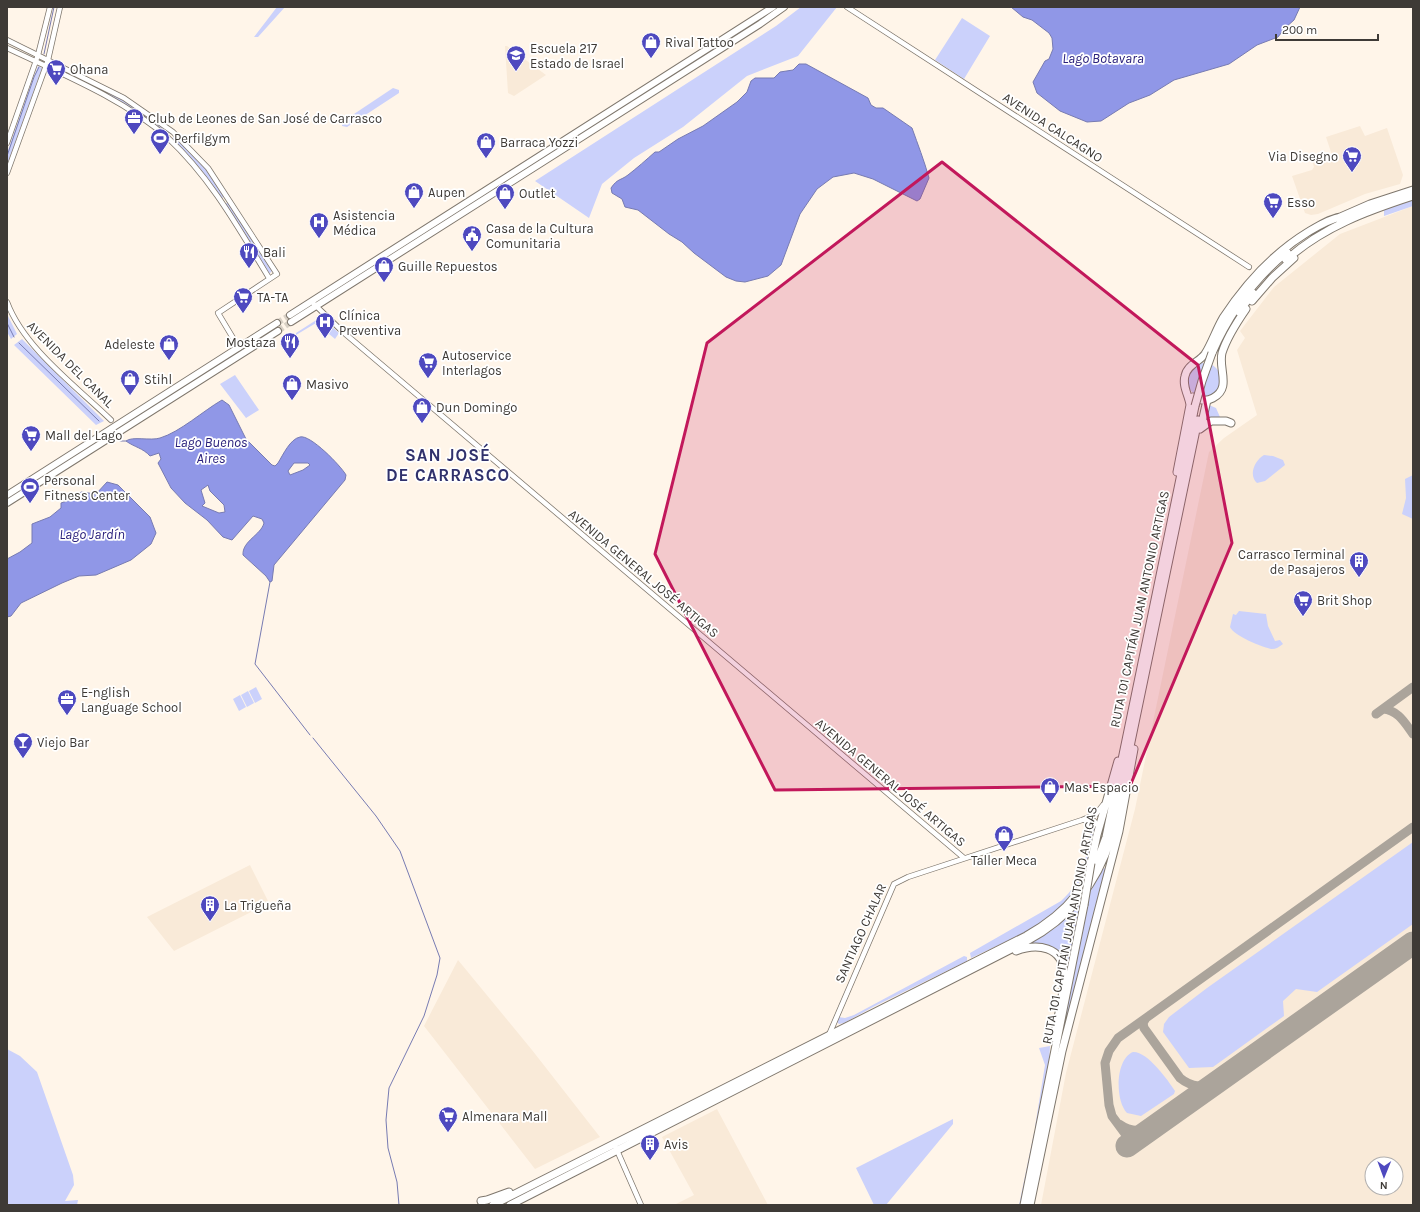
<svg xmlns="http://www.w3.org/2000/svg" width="1420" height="1212" viewBox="0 0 1420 1212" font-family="Karla,sans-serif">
<rect width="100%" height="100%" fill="#fff5e9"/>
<path fill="#f9ead8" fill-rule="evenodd" d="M505,46h2l39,29 -32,21 -6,-3z
M1360,126l5,10 22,-8 16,47 -3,9 -35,10 -47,20 -7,1 -6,-2 -13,-37 20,-6 2,-3 -2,-6 20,-6 -6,-18z
M1413,206v999h-372l25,-132 69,-264 74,-357 15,-14 33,-23 -20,-65 8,-12 -5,-7 34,-44 66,-53zM1372,1164h24v24h-24z
M250,865l19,38 -95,48 -27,-34z
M458,960l74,90 68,87 -65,32 -111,-143z
M717,1109l51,96h-94l20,-10 -32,-58z"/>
<path fill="#cbd1fb" d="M277,7h8l-27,30h-4z
M776,7h5l-256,164 -1,-2z
M801,7h36l-39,49 -51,20 -64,51 -49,31 -32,26 -13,34 -54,-37 241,-155z
M962,18l28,18 -26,43 -29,-19z
M38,66l4,2 -35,97v-12z
M393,88l6,2v3l-52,34 -5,-1v-4z
M107,92l16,8 47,31 -3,4 -61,-40z
M174,136l28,28 23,32 -3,2 -23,-31 -27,-28z
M1413,200v6l-29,10v-6z
M229,202l43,69 -3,3 -44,-70z
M7,314l10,20 -6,5 -4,-7z
M321,317l18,16 -4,6 -19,-16 -20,12v-2z
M259,337l1,2 -146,93z
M22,339l82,82 -8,4 -82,-80z
M1187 380a17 17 0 1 1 34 0a17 17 0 1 1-34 0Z
M235,375l24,35 -13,8 -26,-34z
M1209,405l7,3 4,9 -17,4z
M1264,455l9,1 10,4 2,5 -20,16 -8,2c-9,-8 -2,-23 7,-28z
M1413,475v44l-11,-5 4,-16 -1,-19z
M1239,611l27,3 2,12 7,15 5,-1 3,4c-4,3 -7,5 -11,5 -9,-1 -39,-14 -42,-22l3,-13 3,1z
M256,687l6,12 -7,4 -6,-12z
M248,691l6,12 -7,4 -6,-12z
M240,695l6,12 -7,4 -6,-12z
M1087,822l8,6 -10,46 -23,33 -33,24 -58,27 -1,-5 91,-52c22,-19 26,-46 30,-73z
M1413,842v82l-96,68 -21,-3 -13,12 1,15 -71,51 -24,1 -26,-36 1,-8 5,-7 38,-29z
M1108,866l-52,198 33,-170 14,-25z
M1081,902l-19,97 -2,-44 -36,-10 31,-17z
M964,956l3,1v4l-92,45 -31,17 -5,1 -3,-3 2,-4 7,1 9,-3z
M1050,1046l-1,17 -11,64h-3l10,-62 -6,-17z
M7,1049l13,7 17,16 36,103 1,10 -9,16 13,-1 -1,5h-70z
M1133,1052c14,-1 35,28 42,39l-1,3 -33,22 -14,-3c-12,-12 -12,-54 6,-61z
M953,1119v5l-67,81h-12l-18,-37z
M1034,1133h2l-15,72h-2z"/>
<path fill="#9097e7" stroke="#777bb2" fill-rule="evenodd" d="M1011,7h289l-6,13 -9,8 -7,9 -21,8 -28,19 -55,16 -24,15 -21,8 -28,18 -14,1 -27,-11 -23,-18 -4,-11 12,-21 4,-2 4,-10 -1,-11 -3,-5 -17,-13 -9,-3z
M799,64h7l62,34 3,7 5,3h7l29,20c6,17 12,32 17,50l-9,21 -3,2 -44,-22 -19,-6 -21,4 -16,12 -17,25 -19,51 -13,11 -23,6 -9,-1 -10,-4 -32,-24 -12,-11 -13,-8 -31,-24 -13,-3 -3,-8 -10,-6 -1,-5c7,-10 9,-7 17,-13 9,-7 18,-15 27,-23h4l19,-13 25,-13 34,-24 10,-10 4,-11 4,-3h19l6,-6 13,-2z
M222,400l7,5 17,34 26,26 3,1 3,-3c5,-8 12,-24 22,-26 10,-3 41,29 46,38l-1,5 -71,85 -2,16 -2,1 -4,-6 -23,-21c-1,-14 18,-20 21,-32l-2,-4 -9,-3 -21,24 -9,-3 -16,-17 -22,-17 -14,-15 -13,-25 3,-4 -2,-6 -9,3c-7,-8 -16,-9 -24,-15 6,-5 25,0 34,-3 20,-6 43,-27 62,-38zM294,463h14l2,2 -7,5 -13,5 -2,-4zM208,485l2,6 14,14 1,7 -6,1 -17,-7 3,-3 -4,-13z
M107,482l11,3 32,32 6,16 -5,11 -20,16 -35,15 -17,1 -17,7 -41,20 -10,13 -4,1v-58l13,-7 12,-9v-19l18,-7 11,-9v-5l12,-4 8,-7 15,2z"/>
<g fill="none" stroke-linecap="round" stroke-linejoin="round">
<path stroke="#777bb2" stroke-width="1" d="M44,54l10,-47
M7,156l27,-79 5,-10
M7,323l7,14
M19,343l80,78
M120,441h6
M270,582l-15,82 55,71
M313,738l63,78 24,35 40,107 -3,17 -13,41 -35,72 -3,32 2,28 9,34 2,23"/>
<path stroke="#aba49b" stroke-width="9" d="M1383,709c15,1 22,14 30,25
M1376,714l37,-27
M1146,1018l-3,5 1,5 36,50c12,10 24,10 38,3
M1119,1124c14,10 26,7 40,0
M1132,1143l-20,-27 -3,-11 -4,-42 4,-12 9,-13 295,-211"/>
<path stroke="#aba49b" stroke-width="23" d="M1127,1146l286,-203"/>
<path stroke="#d8d0c5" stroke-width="6" stroke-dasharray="6 3" stroke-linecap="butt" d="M277,323l13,-8
M278,331l13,-9"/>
<g stroke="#7f776d" stroke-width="6">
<path id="minor" d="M847,7l402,260
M7,40l117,58 49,34 35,36 69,106 -59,39 21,35
M7,48c53,25 117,51 161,90 43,40 71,91 101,140
M7,143l31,-88 12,-48
M7,173l41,-113 12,-53
M7,302c17,46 69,84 104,118
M314,304l29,28 85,72 536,454
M1084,820l10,1 5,6
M828,1037l66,-153 14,-7 174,-57 14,-6 7,-9
M616,1148l25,57"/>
</g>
<g stroke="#7f776d" stroke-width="8">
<path id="major" d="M290,315l483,-308
M291,322l469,-298 24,-17
M7,495l270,-172
M7,503l271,-172"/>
</g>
<g stroke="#7f776d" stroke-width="9">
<path id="highway" d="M1338,218l32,-14 43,-14
M1286,260c37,-33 81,-49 127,-64
M1252,301l20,-23 22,-20
M1239,312l14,-19
M1212,353c17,-39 42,-74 75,-101
M1193,397c6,3 13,5 20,1 19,-10 5,-29 9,-45 5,-16 15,-31 24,-44
M1201,427l6,-27
M1200,429l11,-8h15l5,2
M1177,472l13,-67c-1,-9 -8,-19 -5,-29 2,-11 14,-14 20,-22 7,-11 11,-24 18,-36 23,-35 49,-64 85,-86 10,-6 21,-13 33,-15
M1091,863l6,-28 21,-74
M1016,951c21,-8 47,-5 48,23 1,18 -7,45 -10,64
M481,1201l6,-1 22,-8
M493,1205l533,-269c43,-24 65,-53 80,-99l89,-431
M510,1205l517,-264c43,-23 70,-57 84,-103l87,-418
M1024,1205l60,-300
M1030,1205l32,-154 57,-220 15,-82"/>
</g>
<use href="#minor" stroke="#fff" stroke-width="4.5"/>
<use href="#major" stroke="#fff" stroke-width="6"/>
<use href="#highway" stroke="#fff" stroke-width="7"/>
<g stroke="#7f776d" stroke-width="9" stroke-linecap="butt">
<path id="highway-bridge" d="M1195,406l7,-25 10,-28
M1084,905l7,-42"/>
</g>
<use href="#highway-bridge" stroke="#fff" stroke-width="7"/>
</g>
<path fill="#c2185b" fill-opacity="0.2" stroke="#c2185b" stroke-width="3" stroke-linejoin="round" d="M942,162l256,203 34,178 -102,243 -355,4 -120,-236 52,-211z"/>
<defs>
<g id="shop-pin" transform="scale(1)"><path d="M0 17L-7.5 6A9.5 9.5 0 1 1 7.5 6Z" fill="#4e49bf" stroke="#fff"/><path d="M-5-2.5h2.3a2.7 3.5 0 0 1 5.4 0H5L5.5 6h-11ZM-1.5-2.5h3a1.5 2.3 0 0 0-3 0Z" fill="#fff"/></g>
<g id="school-pin" transform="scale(1)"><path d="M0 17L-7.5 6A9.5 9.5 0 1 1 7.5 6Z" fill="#4e49bf" stroke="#fff"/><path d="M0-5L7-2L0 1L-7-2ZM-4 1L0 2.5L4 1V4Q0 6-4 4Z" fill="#fff"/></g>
<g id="supermarket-pin" transform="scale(1)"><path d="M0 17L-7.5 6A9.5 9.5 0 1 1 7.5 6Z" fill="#4e49bf" stroke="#fff"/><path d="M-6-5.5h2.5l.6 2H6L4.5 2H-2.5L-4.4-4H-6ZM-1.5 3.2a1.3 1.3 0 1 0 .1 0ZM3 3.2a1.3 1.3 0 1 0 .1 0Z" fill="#fff"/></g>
<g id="office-pin" transform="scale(1)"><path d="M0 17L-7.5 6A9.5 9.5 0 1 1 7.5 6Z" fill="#4e49bf" stroke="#fff"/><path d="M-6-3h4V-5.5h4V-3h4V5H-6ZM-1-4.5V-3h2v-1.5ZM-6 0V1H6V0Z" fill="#fff"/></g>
<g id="stadium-pin" transform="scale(1)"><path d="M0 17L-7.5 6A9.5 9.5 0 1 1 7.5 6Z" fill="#4e49bf" stroke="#fff"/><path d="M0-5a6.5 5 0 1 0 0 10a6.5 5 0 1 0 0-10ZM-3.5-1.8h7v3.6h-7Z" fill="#fff"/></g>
<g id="hospital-pin" transform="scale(1)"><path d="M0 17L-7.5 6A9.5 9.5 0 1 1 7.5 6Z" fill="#4e49bf" stroke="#fff"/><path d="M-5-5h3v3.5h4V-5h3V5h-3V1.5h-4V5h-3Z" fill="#fff"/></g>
<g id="civic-pin" transform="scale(1)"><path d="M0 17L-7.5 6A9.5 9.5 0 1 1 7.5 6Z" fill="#4e49bf" stroke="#fff"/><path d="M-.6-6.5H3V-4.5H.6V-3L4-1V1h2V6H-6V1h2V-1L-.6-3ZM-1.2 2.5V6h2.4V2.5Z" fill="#fff"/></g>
<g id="restaurant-pin" transform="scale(1)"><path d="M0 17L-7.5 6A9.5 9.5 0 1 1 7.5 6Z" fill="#4e49bf" stroke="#fff"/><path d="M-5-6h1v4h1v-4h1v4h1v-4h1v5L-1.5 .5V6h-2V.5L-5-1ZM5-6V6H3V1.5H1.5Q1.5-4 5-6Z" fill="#fff"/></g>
<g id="building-pin" transform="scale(1)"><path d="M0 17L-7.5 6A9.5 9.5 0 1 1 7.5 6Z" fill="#4e49bf" stroke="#fff"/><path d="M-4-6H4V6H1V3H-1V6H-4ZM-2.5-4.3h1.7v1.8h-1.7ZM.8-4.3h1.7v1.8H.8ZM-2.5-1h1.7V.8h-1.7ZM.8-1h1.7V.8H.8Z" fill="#fff"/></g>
<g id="bar-pin" transform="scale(1)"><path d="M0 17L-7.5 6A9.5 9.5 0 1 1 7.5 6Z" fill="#4e49bf" stroke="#fff"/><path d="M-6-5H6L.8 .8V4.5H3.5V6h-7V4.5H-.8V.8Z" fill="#fff"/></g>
</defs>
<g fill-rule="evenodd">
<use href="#shop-pin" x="651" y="42"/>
<use href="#school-pin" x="516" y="55"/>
<use href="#supermarket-pin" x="56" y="69"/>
<use href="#office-pin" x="134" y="118"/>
<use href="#stadium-pin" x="160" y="138"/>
<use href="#shop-pin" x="486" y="142"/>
<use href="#supermarket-pin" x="1352" y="156"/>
<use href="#shop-pin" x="414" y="192"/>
<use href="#shop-pin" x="505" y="193"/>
<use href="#supermarket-pin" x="1273" y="202"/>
<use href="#hospital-pin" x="319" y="222"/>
<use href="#civic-pin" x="472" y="235"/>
<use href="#restaurant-pin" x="249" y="252"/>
<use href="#shop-pin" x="384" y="266"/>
<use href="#supermarket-pin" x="243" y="297"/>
<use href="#hospital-pin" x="325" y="322"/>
<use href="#restaurant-pin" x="290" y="342"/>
<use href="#shop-pin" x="169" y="344"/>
<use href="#supermarket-pin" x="428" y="362"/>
<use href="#shop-pin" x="130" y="379"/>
<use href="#shop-pin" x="292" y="384"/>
<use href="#shop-pin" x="422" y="407"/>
<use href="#supermarket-pin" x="31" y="435"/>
<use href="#stadium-pin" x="30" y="487"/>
<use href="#building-pin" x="1359" y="561"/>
<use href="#supermarket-pin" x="1303" y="600"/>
<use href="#office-pin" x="67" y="699"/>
<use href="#bar-pin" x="23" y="742"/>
<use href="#shop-pin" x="1050" y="787"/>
<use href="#shop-pin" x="1004" y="835"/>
<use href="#building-pin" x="210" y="905"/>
<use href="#supermarket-pin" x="448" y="1116"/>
<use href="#building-pin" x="650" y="1144"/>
</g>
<g text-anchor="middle" stroke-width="3.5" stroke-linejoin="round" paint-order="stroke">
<g font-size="13" fill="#3e3a36" stroke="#fff" text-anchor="start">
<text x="665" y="47">Rival Tattoo</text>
<text x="530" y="53">Escuela 217<tspan x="530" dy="15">Estado de Israel</tspan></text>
<text x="70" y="74">Ohana</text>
<text x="148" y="123">Club de Leones de San José de Carrasco</text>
<text x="174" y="143">Perfilgym</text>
<text x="500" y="147">Barraca Yozzi</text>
<text x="1338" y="161" text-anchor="end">Via Disegno</text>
<text x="428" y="197">Aupen</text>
<text x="519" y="198">Outlet</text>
<text x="1287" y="207">Esso</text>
<text x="333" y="220">Asistencia<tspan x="333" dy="15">Médica</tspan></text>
<text x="486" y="233">Casa de la Cultura<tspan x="486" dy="15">Comunitaria</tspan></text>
<text x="263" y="257">Bali</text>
<text x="398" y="271">Guille Repuestos</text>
<text x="257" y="302">TA-TA</text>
<text x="339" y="320">Clínica<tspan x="339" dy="15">Preventiva</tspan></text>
<text x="276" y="347" text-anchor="end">Mostaza</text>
<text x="155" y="349" text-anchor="end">Adeleste</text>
<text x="442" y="360">Autoservice<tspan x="442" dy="15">Interlagos</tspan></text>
<text x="144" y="384">Stihl</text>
<text x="306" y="389">Masivo</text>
<text x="436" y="412">Dun Domingo</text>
<text x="45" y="440">Mall del Lago</text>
<text x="44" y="485">Personal<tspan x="44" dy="15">Fitness Center</tspan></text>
<text x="1345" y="559" text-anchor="end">Carrasco Terminal<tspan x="1345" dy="15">de Pasajeros</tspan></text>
<text x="1317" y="605">Brit Shop</text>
<text x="81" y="697">E-nglish<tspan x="81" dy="15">Language School</tspan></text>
<text x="37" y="747">Viejo Bar</text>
<text x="1064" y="792">Mas Espacio</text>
<text x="1004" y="865" text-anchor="middle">Taller Meca</text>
<text x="224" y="910">La Trigueña</text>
<text x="462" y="1121">Almenara Mall</text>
<text x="664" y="1149">Avis</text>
</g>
<g font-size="13" fill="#3e3a36" stroke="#fff">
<text transform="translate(1053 127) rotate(33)" y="5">AVENIDA CALCAGNO</text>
<text transform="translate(71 364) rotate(45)" y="5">AVENIDA DEL CANAL</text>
<text transform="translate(644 573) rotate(40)" y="5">AVENIDA GENERAL JOSÉ ARTIGAS</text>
<text transform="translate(1139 609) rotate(-78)" y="5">RUTA 101 CAPITÁN JUAN ANTONIO ARTIGAS</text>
<text transform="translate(891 782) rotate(40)" y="5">AVENIDA GENERAL JOSÉ ARTIGAS</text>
<text transform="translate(1069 925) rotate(-79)" y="5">RUTA 101 CAPITÁN JUAN ANTONIO ARTIGAS</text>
<text transform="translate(860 933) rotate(-66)" y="5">SANTIAGO CHALAR</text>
</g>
<g font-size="14" font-style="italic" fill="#2a207c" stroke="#fff">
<text x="1103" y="63">Lago Botavara</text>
<text x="211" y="447">Lago Buenos<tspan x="211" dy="16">Aires</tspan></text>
<text x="92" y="539">Lago Jardín</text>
</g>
<g font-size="17" font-weight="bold" letter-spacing="1" fill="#30316c" stroke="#fff">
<text x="448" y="461">SAN JOSÉ<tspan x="448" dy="20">DE CARRASCO</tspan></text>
</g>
</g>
<rect width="1420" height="1212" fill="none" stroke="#3e3a36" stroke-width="16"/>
<g transform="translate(1384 1176) rotate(181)"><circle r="19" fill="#ffffff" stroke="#b2b0af"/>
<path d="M0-3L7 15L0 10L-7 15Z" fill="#4e49bf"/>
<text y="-6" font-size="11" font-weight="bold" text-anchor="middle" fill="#3e3a36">N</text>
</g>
<path d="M1276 34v6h102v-6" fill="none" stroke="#3e3a36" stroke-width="2"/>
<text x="1282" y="34" font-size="12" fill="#3e3a36" stroke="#ffffff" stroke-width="3" paint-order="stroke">200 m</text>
</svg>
